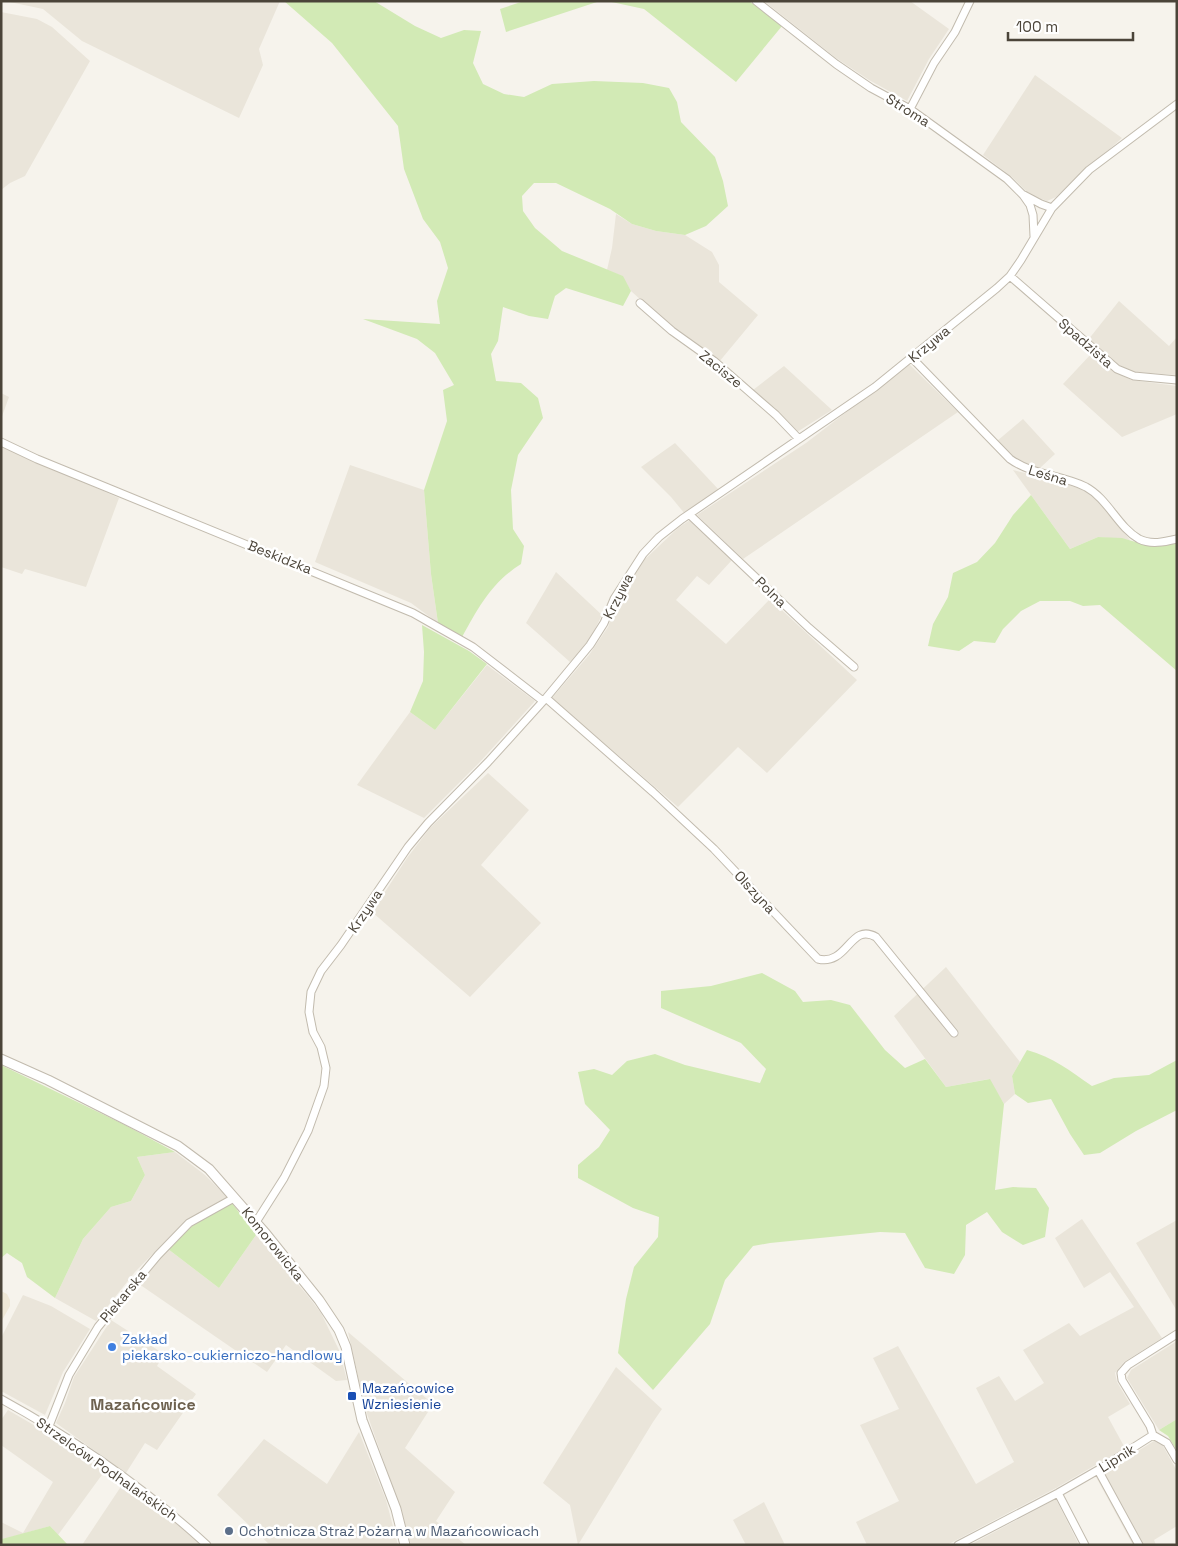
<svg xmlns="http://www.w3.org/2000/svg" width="1178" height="1546" viewBox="0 0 1178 1546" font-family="'Space Grotesk',sans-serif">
<rect width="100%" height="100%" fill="#f6f3ec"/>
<path fill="#eae5da" d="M5,1h275l-21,48 4,16 -24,53 -157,-77 -39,-32z
M764,1h146l39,28 -20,30 -22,42 -38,-21 -33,-22z
M1,12l36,7 15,8 38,34 -65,115 -15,7 -9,7z
M1035,75l87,63 -66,59 -9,4 -17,-6 -18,-18 -29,-22z
M616,214l16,10 24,7 29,4 27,17 7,13v17l39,33 -39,47 -45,-32 -43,-39 -9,-15 -15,-6 5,-22z
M1119,301l50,45 8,-9v38l-42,-3 -16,-6 -31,-26z
M1092,353l25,20 14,7 46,6v28l-55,23 -59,-53z
M909,364l49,48 -215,147 -46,-44 109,-72z
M784,366l48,44 -35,22 -22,-24 -22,-18z
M1,393l8,4 -8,22z
M1023,419l32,35 -15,14 -17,-5 -13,-9 -13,-13z
M675,443l44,47 -34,24 -14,-17 -30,-30z
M1,446l118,52 -33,89 -61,-18 -3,5 -21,-7z
M350,465l74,25 7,84 7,49 -27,-20 -96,-41z
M1013,470l43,11 25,8 12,8 11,11 26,32 -32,-3 -28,12z
M690,520l42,40 -23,25 -12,-9 -21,24 50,44 44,-45 87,81 -90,93 -29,-26 -60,60 -126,-109 37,-43 19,-28 9,-24 24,-40 37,-35z
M556,572l46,43 -14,28 -18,19 -44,-39z
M487,665l48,36 -56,62 -55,55 -67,-33 53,-73 25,18z
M488,773l41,37 -48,55 60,58 -71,74 -98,-85 35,-54 23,-30z
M946,967l74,95 -8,14 3,18 -11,10 -15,-25 -43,8 -52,-71z
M175,1152l30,23 22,22 -42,24 -50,51 -39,49 -41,-23 28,-59 28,-32 20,-6 14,-26 -8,-18z
M1082,1219l80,119 -38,24 -9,11 2,9 13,22 -22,13 17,31 -69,40 -109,57h-80l-11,-23 43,-21 -39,-76 39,-16 -26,-51 25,-12 78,138 38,-22 -38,-74 23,-12 16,25 29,-18 -21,-33 46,-27 11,13 54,-29 -24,-35 -26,16 -29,-50z
M1177,1220v91l-41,-68z
M256,1235l52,61 13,17 18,37 8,30 -11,1 -50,-36 -19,27 -128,-88 29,-35 51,39z
M23,1295l28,11 39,23 -27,43 -18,43 -44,-24v-53z
M111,1320l53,34 -7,12 39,28 -39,56 -12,-7 -19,30 -70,-50 9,-20 9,-26z
M348,1332l85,72 -28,44 50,44 -19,29 30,24h-55l-12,-40 -34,-97z
M1177,1341v78l-18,11 -32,-52 4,-8z
M616,1367l46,42 -9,13 -75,123 -8,-40 -27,-22z
M8,1410l36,21 60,41 -46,63 -8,-9 -49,14v-18l22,11 30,-51 -52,-37v-25z
M359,1432l27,68 12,45h-128l-53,-50 47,-56 63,45z
M1154,1441l9,5 14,25v55l-23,14 2,5h-23l-37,-68z
M122,1485l50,34 29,26h-119z
M1056,1499l23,46h-109z
M764,1502l21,43h-39l-13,-25z"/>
<path fill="#efe8d6" d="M1,1291l6,3 3,6v6l-9,16z"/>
<path fill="#d2eab5" d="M284,1h90l41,25 26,12 23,-8 17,1 -8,32 10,21 21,10 20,3 28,-13 42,-3 49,2 26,5 8,14 4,20 34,35 8,24 5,25 -22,20 -21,9 -29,-4 -24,-7 -22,-15 -54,-26h-22l-12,13 1,15 12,17 27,23 61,25 8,15 -8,15 -57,-18 -11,8 -7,23 -19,-3 -26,-9 -5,34 -7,13 5,27 25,2 17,15 5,20 -25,37 -7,35 2,39 11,17 -3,18c-30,19 -42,43 -59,73l-24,-14 -7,-49 -7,-84 23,-69 -4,-31 11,-5 -19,-32 -18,-14 -54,-20 77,5 -3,-23 11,-33 -8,-26 -17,-23 -19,-50 -6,-43 -66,-83z
M524,1h76l-94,31 -6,-23z
M607,1h142l33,25 -46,56 -92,-73z
M1031,495l39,54 28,-12 24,1 24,7 17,1 14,-3v128l-77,-66 -17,1 -13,-5h-30l-19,10 -18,18 -8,14 -21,-2 -15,10 -31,-5 5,-22 15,-27 5,-24 24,-11 18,-19 18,-28z
M422,625l47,26 18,13 -52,66 -25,-18 13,-31 1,-29z
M762,973l33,18 8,11 28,-2 19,5 35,45 20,18 20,-9 21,28 44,-8 14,25 -9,86 18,-3 23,1 13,20 -4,29 -22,8 -21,-13 -15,-20 -21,13 -1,30 -11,19 -29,-6 -20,-35 -25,-1 -110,11 -17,3 -28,34 -15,44 -57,66 -35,-37 8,-54 8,-32 24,-30 1,-20 -26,-9 -55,-30v-13l21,-18 11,-17 -25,-26 -7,-32 16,-3 18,6 15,-14 28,-7 30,11 75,18 6,-14 -25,-26 -80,-35v-17l50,-5z
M1027,1050c26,7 43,21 65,36l22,-8 35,-3 28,-15v50l-41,21 -36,22 -16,2 -14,-21 -19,-35 -23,4 -13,-9 -3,-18z
M1,1065l124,60 50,27 -38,5 8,18 -14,26 -20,6 -28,32 -28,59 -28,-21 -5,-14 -15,-10 -6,5z
M232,1203l24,32 -37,53 -51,-39 24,-23z
M1177,1419v32l-9,-15 -9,-6z
M50,1526l18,19h-67l1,-6z"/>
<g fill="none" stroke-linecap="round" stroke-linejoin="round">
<g stroke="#c2bbae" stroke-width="9">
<path id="minor" d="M756,1l80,63 35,24 39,21 97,70 16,16 7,10 3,10 1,21
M910,109l24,-46 21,-31 15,-31
M1024,195l17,9 11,4
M1010,276l107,93 17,7 43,4
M640,303l32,28 42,30 62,54 23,24
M911,357l99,102c22,16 52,16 76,28 22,12 32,40 53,52 12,6 25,3 38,0
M1,442l36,17 71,29 305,125 60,34 70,54
M690,515l119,113 45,39
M546,698l107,94 61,57 104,110c30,7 32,-37 58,-22l78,96
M256,1222l28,-44 24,-47 16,-45 2,-18 -5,-21 -8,-15 -4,-20 2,-20 10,-21 20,-26 67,-98 20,-24 60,-61 58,-64 44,-53 14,-22 10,-24 29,-45 16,-17 23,-18 193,-132 122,-99 13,-12 11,-16 31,-52 37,-38 88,-66
M1,1399c73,40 145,90 206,146
M49,1426l20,-51 29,-48 60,-72 31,-32 45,-25
M1153,1435l14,8 10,17
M1098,1470l41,75
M1058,1493l27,52
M958,1545l100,-52 40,-23 55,-35 -3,-9 -28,-46 -1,-7 7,-8 49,-31"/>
</g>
<g stroke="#c2bbae" stroke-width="11">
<path id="tertiary" d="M1,1059l47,21 130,66 31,23 57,65 53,66 20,30 7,17 16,73 34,89 9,36"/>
</g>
<use href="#minor" stroke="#fff" stroke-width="7"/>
<use href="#tertiary" stroke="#fff" stroke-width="9"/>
</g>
<circle fill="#3f7fe0" stroke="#fff" stroke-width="2" cx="112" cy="1347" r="5"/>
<rect fill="#1a4fb4" stroke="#fff" stroke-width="2" x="347" y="1391" width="10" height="10" rx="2.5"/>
<circle fill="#5c6f8a" stroke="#fff" stroke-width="2" cx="229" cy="1531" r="5"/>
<g text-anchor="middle" stroke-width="5" stroke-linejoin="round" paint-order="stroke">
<g font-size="14" fill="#4b4439" stroke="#fff">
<text transform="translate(908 110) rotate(32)" y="5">Stroma</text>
<text transform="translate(1086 343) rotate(41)" y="5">Spadzista</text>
<text transform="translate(929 344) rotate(-39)" y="5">Krzywa</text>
<text transform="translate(721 369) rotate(39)" y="5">Zacisze</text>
<text transform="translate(1048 475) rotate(17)" y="5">Leśna</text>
<text transform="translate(280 557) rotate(22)" y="5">Beskidzka</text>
<text transform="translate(771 592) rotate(44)" y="5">Polna</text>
<text transform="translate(618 596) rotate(-63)" y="5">Krzywa</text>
<text transform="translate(755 892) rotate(47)" y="5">Olszyna</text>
<text transform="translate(365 911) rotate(-56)" y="5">Krzywa</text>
<text transform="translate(273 1244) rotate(51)" y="5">Komorowicka</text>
<text transform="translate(123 1296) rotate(-50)" y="5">Piekarska</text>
<text transform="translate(1117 1458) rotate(-32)" y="5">Lipnik</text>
<text transform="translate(107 1469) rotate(35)" y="5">Strzelców Podhalańskich</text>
</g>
<g font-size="14" fill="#366cbe" stroke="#fff" text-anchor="start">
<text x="122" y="1344">Zakład<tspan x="122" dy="16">piekarsko-cukierniczo-handlowy</tspan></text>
</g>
<g font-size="14" fill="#164399" stroke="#fff" text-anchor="start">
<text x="362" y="1393">Mazańcowice<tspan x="362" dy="16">Wzniesienie</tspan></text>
</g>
<g font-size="14" fill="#4e5e75" stroke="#fff" text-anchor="start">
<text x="239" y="1536">Ochotnicza Straż Pożarna w Mazańcowicach</text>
</g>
<g font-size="16" font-weight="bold" fill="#6e6250" stroke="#fff">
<text x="143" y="1410">Mazańcowice</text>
</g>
</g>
<rect width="1178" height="1546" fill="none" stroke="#4b4439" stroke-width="5"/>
<path d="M1008 32v8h125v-8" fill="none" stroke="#4b4439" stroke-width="2.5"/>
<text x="1016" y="32" font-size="15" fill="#4b4439" stroke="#ffffff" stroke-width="4" paint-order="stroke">100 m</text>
</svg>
